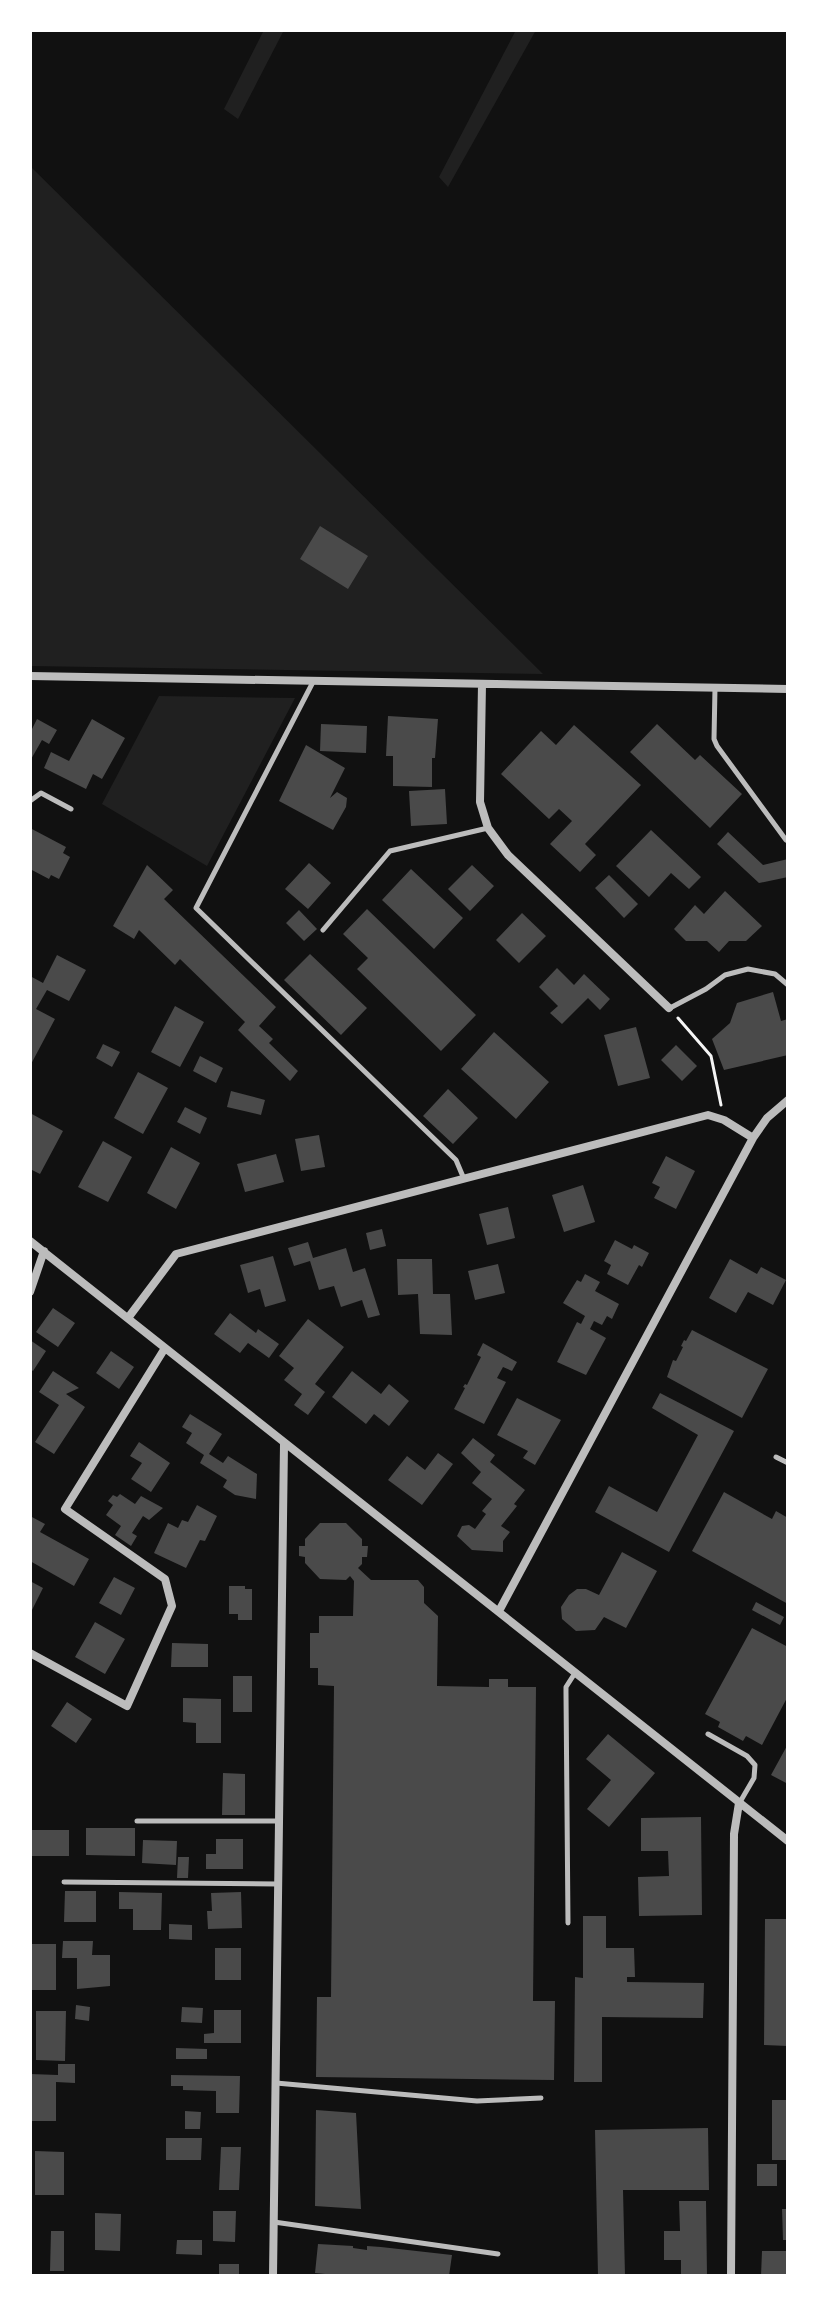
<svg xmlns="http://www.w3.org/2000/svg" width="818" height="2306" viewBox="0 0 818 2306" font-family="Montserrat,sans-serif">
<rect width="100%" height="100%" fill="#111"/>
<path fill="#202020" d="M264,30h20l-46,89 -14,-10z
M516,30h20l-88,157 -9,-10z
M30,166l513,508 -513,-8z
M159,696l136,2 -88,168 -105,-62z"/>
<path fill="#4a4a4a" d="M320,526l48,30 -20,33 -48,-30z
M388,716l50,3 -3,39h-3v29l-39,-1v-30h-7z
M37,719l20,11 -8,14 -7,-4 -12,21v-33l2,1z
M92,719l33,19 -23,41 -9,-5 -7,15 -42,-21 7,-16 18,9z
M321,724l46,2 -1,27 -46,-2z
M657,724l38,36 5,-5 42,39 -32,34 -80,-76z
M574,725l67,60 -56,59 11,11 -16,17 -30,-28 22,-23 -13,-12 -10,10 -48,-45 40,-43 15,14z
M306,745l39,23 -15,30 7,-6 10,6 -1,9 -13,23 -54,-29z
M445,789l2,35 -36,2 -2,-35z
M30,828l36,19 -3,6 7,4 -11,22 -8,-4 -2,4 -19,-10z
M651,830l50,47 -12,12 -18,-16 -22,24 -33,-31z
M728,832l35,33 25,-6v18l-29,6 -42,-39z
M309,863l22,20 -23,26 -23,-20z
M147,865l26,25 -9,9 112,108 -17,19 14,13 -4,4 29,28 -8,10 -52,-51 7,-8 -65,-63 -5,6 -36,-35 -5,9 -21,-13z
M472,865l22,21 -24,25 -22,-22z
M411,869l52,49 -29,31 -52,-49z
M609,875l29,29 -14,14 -29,-30z
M725,891l37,35 -16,15h-17l-10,11 -12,-11h-21l-12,-12 21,-24 9,9z
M367,909l109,106 -35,36 -84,-82 11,-11 -25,-24z
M299,910l18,19 -13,12 -18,-18z
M522,913l24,23 -27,27 -23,-23z
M310,954l57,54 -26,27 -57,-55z
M57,955l29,15 -17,31 -22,-11 -11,19 19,10 -25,47v-90l13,7z
M557,968l17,17 10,-11 26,25 -10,11 -12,-12 -26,26 -12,-11 8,-7 -19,-19z
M773,992l8,29 7,-2v36l-64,15 -12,-31 18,-16 7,-20z
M175,1006l29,16 -24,45 -29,-15z
M636,1027l14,51 -32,8 -14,-51z
M494,1032l55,50 -33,37 -55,-50z
M103,1044l17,8 -8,15 -16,-9z
M676,1045l21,21 -15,15 -21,-21z
M200,1056l23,12 -7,15 -23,-12z
M138,1072l30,16 -25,46 -29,-16z
M448,1089l30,29 -25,26 -30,-28z
M231,1091l34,9 -4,15 -34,-8z
M185,1107l22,11 -7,16 -23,-12z
M30,1113l33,18 -23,43 -10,-5z
M319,1135l6,32 -24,4 -6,-32z
M103,1141l29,16 -24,45 -30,-15z
M171,1147l29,16 -24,46 -29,-16z
M276,1154l8,28 -39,10 -8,-28z
M666,1156l29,15 -19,38 -22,-11 6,-11 -8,-4z
M583,1185l12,37 -31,10 -12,-37z
M508,1207l7,31 -28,7 -8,-31z
M382,1229l4,17 -16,4 -4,-17z
M615,1240l17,9 2,-4 15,8 -7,14 -3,-2 -11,20 -21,-11 4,-9 -7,-4z
M308,1242l5,16 33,-10 7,24 12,-4 15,47 -12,3 -6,-18 -21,7 -7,-21 -15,4 -9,-29 -16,5 -6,-18z
M273,1256l13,45 -21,6 -5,-18 -12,4 -8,-28z
M397,1259h35l1,35h17l2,41 -32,-1 -2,-40 -20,1z
M730,1259l27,15 4,-7 25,13 -13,25 -25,-13 -12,21 -27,-15z
M498,1264l7,29 -30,7 -7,-29z
M585,1274l15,8 -5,9 24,13 -7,15 -5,-3 -5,9 -8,-4 -4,8 16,9 -20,37 -29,-13 20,-40 4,2 4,-8 -22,-13 14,-23 4,2z
M53,1308l22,15 -17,24 -22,-15z
M230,1313l26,20 2,-4 21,15 -10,14 -21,-15 -8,10 -26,-19z
M308,1319l36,28 -29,37 10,8 -17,23 -14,-10 8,-11 -18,-14 10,-12 -15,-12z
M692,1330l76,39 -26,49 -75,-41 6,-17 3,1 7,-14 -2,-1 3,-6 2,1z
M30,1340l16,11 -13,20 -3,-2z
M483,1343l34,19 -5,9 -9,-4 -6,11 9,4 -22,42 -30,-15 11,-21 -2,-1 2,-3 2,1 14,-28 -4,-2z
M111,1351l23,16 -15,22 -23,-16z
M53,1371l26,17 -13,6 19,13 -31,47 -19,-12 24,-37 -20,-13z
M352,1371l29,23 8,-10 20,17 -20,25 -15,-12 -8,10 -34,-27z
M660,1393l74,38 -65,121 -74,-40 14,-26 48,26 41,-77 -46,-27z
M517,1398l44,22 -26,45 -12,-7 5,-7 -31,-16z
M190,1414l32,20 -13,20 14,9 5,-7 29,18 -1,25 -21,-4 -12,-8 4,-7 -27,-17 4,-8 -18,-12 6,-10 -10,-6z
M473,1438l22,17 -5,7 35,28 -11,14 3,2 -16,20 9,6 -7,9v11l-31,-2 -15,-14 5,-10 7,-1 6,4 11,-15 -4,-3 10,-12 -20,-16 9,-11 -20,-19z
M139,1442l31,21 -19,29 -20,-13 11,-16 -12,-7z
M438,1453l15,11 -31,41 -34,-25 19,-24 18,14z
M724,1492l48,27 4,-8 12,7v86l-96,-53z
M120,1494l15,10 6,-8 22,12 -14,12 -6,-4 -11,17 5,3 -6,10 -16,-11 6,-9 -15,-11 7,-10 -5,-4 5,-6 4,2z
M197,1505l20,11 -12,25 -5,-1 -14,28 -32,-15 14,-30 10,5 4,-8 6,2z
M30,1516l15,8 -5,8 49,27 -15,27 -44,-25z
M320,1523h26l16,16v7h6l-1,11h-5v7l-4,4 13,12h47l6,7v16l14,13 -1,70 52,1v-8h19v8h28l-3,314h22l-1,79 -238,-3 1,-80h14l3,-311 -16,-1v-17h-8v-35h9v-17h34l1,-35 -4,-5 -4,4 -26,-1 -15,-16v-6l-6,-1v-10h6v-7z
M622,1552l35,19 -31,57 -22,-11 -9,13 -19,1 -14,-12 -1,-12 8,-12 8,-6h9l13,6z
M114,1577l21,11 -14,27 -22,-12z
M30,1581l13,7 -13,26z
M229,1586h16v3h7v31h-14v-6h-9z
M756,1602l28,15 -4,8 -28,-15z
M95,1622l30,17 -20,35 -30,-17z
M752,1628l36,19v49l-26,49 -16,-9 -3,5 -25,-14 2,-5 -15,-8z
M172,1643l36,1v23h-37z
M233,1676h19v36h-19z
M183,1698l38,1v44h-25v-20l-13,-1z
M67,1702l25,17 -16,24 -25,-17z
M608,1734l47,39 -46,54 -22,-18 24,-29 -25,-21z
M788,1744v40l-17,-9z
M223,1773l22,1v41h-23z
M701,1817l1,98 -63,1 -1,-39 31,-1 -1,-25h-27v-33z
M86,1828h49v28l-49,-1z
M30,1830h39v26h-39z
M216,1839h27v30h-37v-15h10z
M143,1840l34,1 -1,24 -34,-2z
M178,1857h11l-1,21h-11z
M65,1891h31v31h-32z
M119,1892l43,1 -1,37h-28v-21h-14z
M241,1892l1,36 -34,1 -1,-18h5l-1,-18z
M583,1916h23v32h28l1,29h-8v5l77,1 -1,35 -101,-1v65h-28l1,-105 8,1z
M765,1919h23v127l-24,-1z
M169,1924l23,1v15l-23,-1z
M63,1941h30l-1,14h18v31l-33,3v-31h-15z
M30,1944h26v46h-26z
M215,1948h26v32h-26z
M76,2005l14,2 -1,14 -14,-2z
M182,2007l21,1 -1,15 -21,-1z
M214,2010h27v33h-37v-9l10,-1z
M36,2011h30l-1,50 -29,-1z
M176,2048l31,1v10h-31z
M58,2064h17v19l-19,-1v39h-26v-47l28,1z
M171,2075l69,1 -1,37h-23v-22l-33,-1v-4h-12z
M772,2100h16v60h-16z
M316,2110l40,3 5,96 -46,-3z
M185,2111l16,1 -1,17h-15z
M708,2128l1,62h-86l2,86h-27l-3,-146z
M166,2138h36l-1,22h-35z
M221,2147h20l-2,43h-20z
M35,2151l29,1v43h-29z
M757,2164h20v22h-20z
M679,2201h27l1,75h-26v-16h-17v-29h16z
M782,2209h6v31h-5z
M213,2211h23l-1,31 -22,-1z
M95,2213l26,1 -1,37 -25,-1z
M51,2231h13v40h-14z
M177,2240h25v15l-26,-1z
M318,2244l35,2v2l14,2v-4l14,1 71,8 -3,21h-104l-30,-3z
M762,2251h26v25h-27z
M219,2264h20v12h-20z"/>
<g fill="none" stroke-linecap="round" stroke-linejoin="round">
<path stroke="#f5f5f5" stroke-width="3" d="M678,1018l33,38 10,49"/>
<path stroke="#bcbcbc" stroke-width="5" d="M313,682l-117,226 260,252 8,19
M715,688l-1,51 3,7 69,94
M30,801l11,-8 30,16
M323,930l67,-79 98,-23
M670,1008l36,-19 19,-14 23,-6 27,5 13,11
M776,1457l12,6
M708,1734l39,22 8,9 -1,13 -14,24
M137,1821h141
M64,1882l213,2
M568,1923l-2,-230v-6l9,-14
M276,2083l201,18 64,-3
M274,2222l224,32"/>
<path stroke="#bcbcbc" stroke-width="8" d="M30,676l758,13
M482,684l-2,118 8,26 20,27 161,153
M30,1241l758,600
M30,1292l14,-41
M128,1318l48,-64 532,-139 16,5 29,18
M499,1611l254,-473 14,-20 21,-18
M30,1653l97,53 45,-100 -7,-27 -100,-70 100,-161
M273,2276l11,-832
M731,2276l3,-442 5,-31"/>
</g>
<rect width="818" height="2306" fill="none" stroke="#ffffff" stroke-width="64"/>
</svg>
